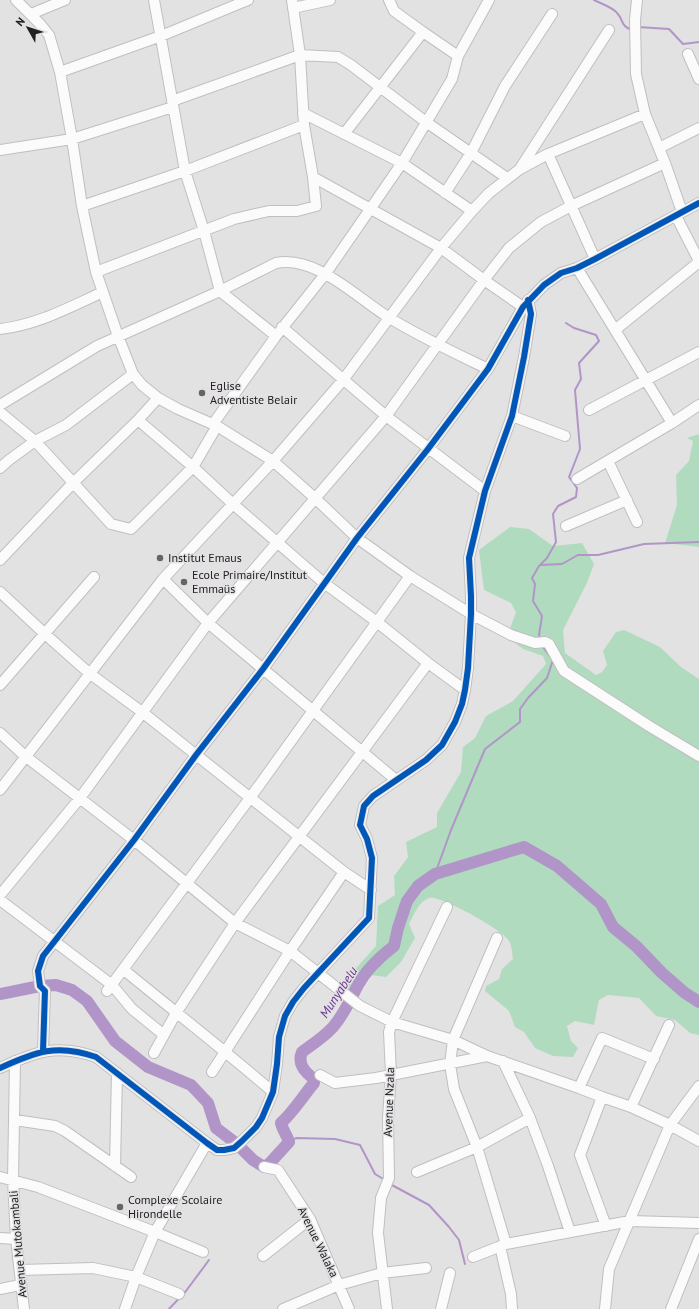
<svg xmlns="http://www.w3.org/2000/svg" width="699" height="1309" viewBox="0 0 699 1309" font-family="'PT Sans',sans-serif">
<rect width="100%" height="100%" fill="#e3e2e3"/>
<path fill="#b1dbbf" d="M699,434v113l-34,-4 12,-38 -1,-30 13,-14 4,-20 -6,-3z
M510,527l19,2 24,17 29,-3 12,21 -7,19 -24,47 2,23 31,22 6,-3 5,-7 -4,-14 13,-19 8,-2 36,17 21,20 18,12v356l-9,-2 -15,-13 -19,-4 -17,-18 -31,-3 -9,5 -5,25 -19,-4 -8,5 4,15 7,7 -5,9 -20,-1 -18,-8 -11,-16 -9,-5 -6,-16 -24,-20 1,-5 13,-7 3,-10 11,-10c-1,-5 -1,-14 -4,-18 -6,-11 -69,-46 -80,-43 -11,4 -15,17 -20,26l6,14 -14,24 -15,15 -15,-2 -12,12 -12,5 -6,-7 35,-39 2,-40 17,-11 -1,-19 14,-19 -2,-15 31,-15v-14l24,-41 2,-25 12,-9 11,-22 27,-15 33,-37 -3,-8 -20,-7 -16,-12 9,-25 -5,-9 -27,-13 -5,-40z"/>
<g fill="none" stroke-linecap="round" stroke-linejoin="round">
<path stroke="#b195c8" stroke-width="2" d="M594,0c6,3 20,8 23,13 7,7 3,13 15,17
M638,27l31,2 14,15 16,-2
M540,565l22,-1 16,-9h20l46,-11 55,-2
M540,640l-1,-5 3,-19 -9,-15 2,-17 -3,-6 7,-12 8,-8 9,-16 -3,-28 5,-8 18,-9 1,-9 -8,-11 11,-28 -5,-59 6,-11 -2,-16 20,-22 -3,-6 -22,-7 -8,-5
M435,874l16,-44 34,-81 35,-27v-13l8,-11 19,-20 6,-18 -11,-14
M289,1142l7,-4 39,1 25,6 15,29 10,6
M390,1184l39,21 20,22 10,13 6,24
M169,1309l17,-18 23,-31"/>
<path stroke="#b195c8" stroke-width="12" d="M0,994l40,-8 16,-1 16,5 15,11 28,40 33,26 43,18 17,18 8,25 21,16 16,16 11,7 5,-3 20,-22c-2,-7 -7,-13 -8,-19 13,-12 22,-27 33,-40v-4c-9,-7 -17,-15 -12,-27 11,-8 22,-15 31,-25 12,-14 17,-27 25,-42 8,-15 23,-29 36,-39l4,-18 9,-27 11,-15 17,-12 89,-27 33,19 44,38 12,23 23,19 26,27 23,20 14,9"/>
<g stroke="#c0bfc0" stroke-width="12">
<path id="minor" d="M16,0l25,25 8,10 11,37 12,67 10,67 14,66 22,64 15,38 9,11 16,13 20,11 39,17 56,35 43,38 41,39 53,38 61,38 40,21 24,8 10,-1 4,2 15,27 85,55 50,30
M154,0l31,171 19,60 16,60 56,45
M389,0l5,11 29,21 35,24
M637,0l-2,20 1,54 9,40 20,49 17,49
M293,8l37,-8
M31,14l34,-14
M688,54l11,25
M60,72l101,-36 87,-36
M172,101l128,-46 38,2 13,8 75,57 81,56
M303,113l99,50 70,48
M344,134l79,-102
M659,148l40,-20
M0,150l72,-11 101,-32
M548,154l47,105
M521,167l88,-137
M313,177l128,71 43,32 39,27
M445,193l26,-40 34,-67 47,-72
M82,206l103,-35 119,-46
M676,216l23,45
M577,268l95,155
M96,272l138,-53 35,-8h28l19,-5 -3,-29 -9,-52 -4,-70 -8,-55
M282,327l104,89 99,75
M0,329c37,-4 70,-22 103,-37
M615,330l84,-68
M0,405l97,-59 123,-55 56,-28c40,-8 81,35 112,54 32,20 67,36 100,52
M589,410l110,-58
M0,412l35,29 76,83 20,5 62,-62 24,-41
M512,416l53,20
M138,420l55,47 40,37 91,79 53,39 51,41 37,27
M213,424l63,-88 50,-63 76,-110 50,-84 6,-23 31,-56
M608,461l29,61
M0,468l9,-8 26,-19 31,-16 67,-51
M577,479l95,-56 27,-18
M566,526l61,-26
M0,560l73,-77 65,-63 20,-22
M163,579l45,44 188,157
M0,592l45,42 44,39 53,39 202,160 27,18
M0,685l94,-108
M0,733l25,23 109,84 101,83 55,28 70,55 32,16 61,18 34,16 92,32 23,9 29,10 39,18 29,16
M0,790l163,-211 110,-118 70,-81 98,-132 31,-37 17,-18 31,-24 28,-15 97,-40
M0,895l80,-97 128,-175 178,-207 98,-136 25,-32 32,-26 30,-16 94,-43
M0,900l112,85 20,24 32,26
M497,938l-44,102 -3,24 4,25 23,58 29,97
M124,970c50,41 100,80 149,122
M107,991l143,-193 160,-222
M43,1051l2,-60 -5,-5 -2,-15 5,-15 91,-116 62,-85 67,-86 94,-131 71,-89 60,-80 35,-62 21,-22 17,-12 16,-5 18,-9 104,-56
M154,1053l22,-40 59,-90 193,-260
M15,1061l-2,119 3,59 8,70
M503,1061l27,57 18,48 22,66
M0,1068c35,-16 57,-25 96,-11l111,86 10,7h7l10,-2 8,-7 14,-14 6,-9 11,-26 4,-28 2,-27 6,-21 8,-14 11,-14 65,-70 3,-60 -5,-19 -7,-14 4,-19 9,-10 53,-36 16,-15 13,-23 7,-18 3,-14 3,-22 3,-54v-18l-2,-38 16,-67 27,-75 12,-59 7,-43 -3,-14
M212,1072l78,-121 54,-79
M320,1075l15,8 41,-5 111,-22
M579,1088l23,-50 52,21
M602,1097l-22,58 26,71
M631,1107l38,-82
M15,1120l40,6 10,5 66,46
M115,1166l2,-93
M264,1167l14,3 32,49 39,90
M417,1172l60,-25 53,-29
M0,1177l38,10 117,45 48,20
M0,1238l16,1
M500,1246l11,48 1,15
M263,1256l47,-37
M473,1257l33,-13 124,-23 69,2
M20,1270l73,-2 43,9 43,17
M0,1289l20,-4
M125,1309l11,-32 19,-45 52,-89
M283,1309l56,-24 43,-12 44,-5
M387,1309l-9,-76 3,-35 8,-20 -1,-60 3,-44 -2,-42 3,-10 55,-115
M441,1309l9,-36
M605,1309l4,-40 61,-144 29,-39
M671,1309l28,-70"/>
</g>
<use href="#minor" stroke="#fbfbfb" stroke-width="10"/>
<g stroke="#e3e1e4" stroke-width="8">
<path id="cycleway" d="M43,1051l2,-60 -5,-5 -2,-15 5,-15 91,-116 62,-85 67,-86 94,-131 71,-89 60,-80 35,-62 21,-22 17,-12 16,-5 18,-9 104,-56
M0,1068c35,-16 57,-25 96,-11l111,86 10,7h7l10,-2 8,-7 14,-14 6,-9 11,-26 4,-28 2,-27 6,-21 8,-14 11,-14 65,-70 3,-60 -5,-19 -7,-14 4,-19 9,-10 53,-36 16,-15 13,-23 7,-18 3,-14 3,-22 3,-54v-18l-2,-38 16,-67 27,-75 12,-59 7,-43 -3,-14"/>
</g>
<use href="#cycleway" stroke="#0057b8" stroke-width="6"/>
</g>
<g fill="#666566" stroke="#e3e1e4" stroke-width="1.5">
<circle cx="202" cy="393" r="4"/>
<circle cx="160" cy="558" r="4"/>
<circle cx="184" cy="582" r="4"/>
<circle cx="120" cy="1207" r="4"/>
</g>
<g text-anchor="middle" stroke-width="3" stroke-linejoin="round" paint-order="stroke">
<g font-size="12" fill="#222122" stroke="#e3e1e4" text-anchor="start">
<text x="210" y="390">Eglise<tspan x="210" dy="14">Adventiste Belair</tspan></text>
<text x="168" y="562">Institut Emaus</text>
<text x="192" y="579">Ecole Primaire/Institut<tspan x="192" dy="14">Emmaüs</tspan></text>
<text x="128" y="1204">Complexe Scolaire<tspan x="128" dy="14">Hirondelle</tspan></text>
</g>
<g font-size="12" fill="#222122" stroke="#e3e1e4">
<text transform="translate(389 1102) rotate(-88)" y="4">Avenue Nzala</text>
<text transform="translate(318 1242) rotate(64)" y="4">Avenue Walaka</text>
<text transform="translate(18 1244) rotate(-95)" y="4">Avenue Mutokambali</text>
</g>
<g font-size="13" font-style="italic" fill="#67338c" stroke="#e3e1e4">
<text transform="translate(338 992) rotate(-57)" y="5">Munyabelu</text>
</g>
</g>
<g transform="translate(28 28) rotate(309)" stroke="#e3e1e4" stroke-width="3" paint-order="stroke">
<path d="M0-3L7 15L0 10L-7 15Z" fill="#222122"/>
<text y="-6" font-size="11" font-weight="bold" text-anchor="middle" fill="#222122">N</text>
</g>
</svg>
